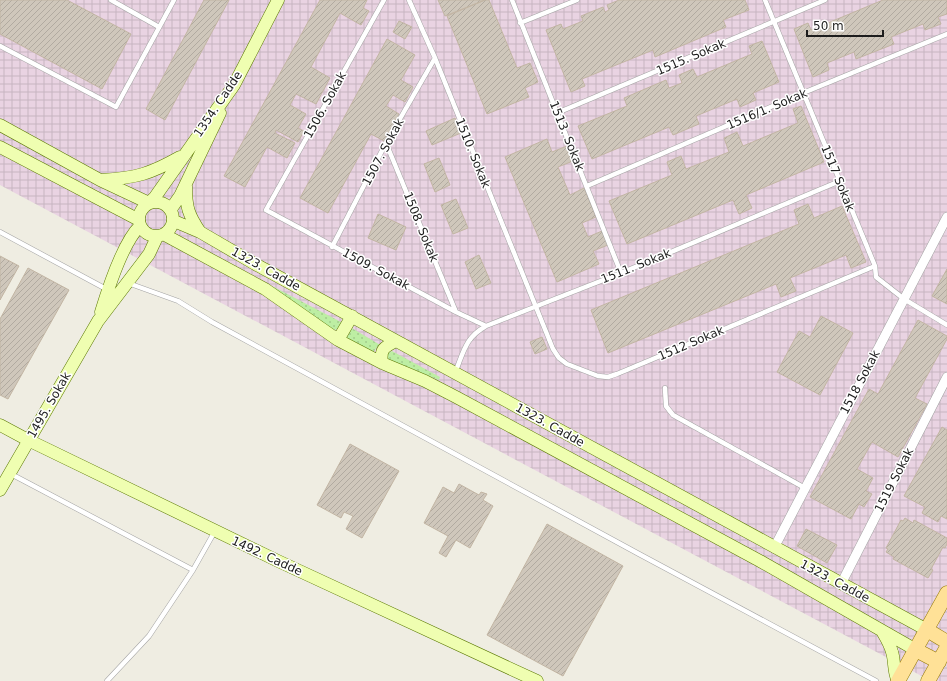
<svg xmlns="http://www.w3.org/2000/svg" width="947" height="681" viewBox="0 0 947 681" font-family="'DejaVu Sans',sans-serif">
<defs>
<pattern id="industrial-grid" width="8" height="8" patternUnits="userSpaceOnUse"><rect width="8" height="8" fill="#e9d3e2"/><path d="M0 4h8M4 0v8" fill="none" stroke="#c7b5c1"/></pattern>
<pattern id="grass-dots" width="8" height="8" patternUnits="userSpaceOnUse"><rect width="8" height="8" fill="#bdeea3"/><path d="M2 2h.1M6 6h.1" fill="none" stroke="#a2cc8c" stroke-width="1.8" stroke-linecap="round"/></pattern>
<pattern id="building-hatch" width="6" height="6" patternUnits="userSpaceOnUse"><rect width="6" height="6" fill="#cfc7bb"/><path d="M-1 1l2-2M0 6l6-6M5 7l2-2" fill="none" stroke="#b1aaa0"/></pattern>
</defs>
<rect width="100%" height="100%" fill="#efede2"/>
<path fill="url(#industrial-grid)" d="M0,0h947v681h-16l-931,-496z"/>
<path fill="url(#grass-dots)" d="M274,287l67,35 -3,7 -5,1 -60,-41z
M350,327l32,19 -5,1 -4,6 -28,-13 4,-6z
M392,351l48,26 -1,3 -53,-21v-5z"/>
<path fill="url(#building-hatch)" stroke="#c2b5a3" d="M0,0h67l64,34 -29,55 -102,-55z
M204,0h25l-64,120 -19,-11z
M320,0h47l-4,8 6,3 -8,14 -21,-12 -29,54 19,11 -14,26 -20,-10 -6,11 16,9 -8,14 6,3 -6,11 -22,-12 -1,3 20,10 -8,15 -20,-11 -22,40 -21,-11z
M438,0h47l-40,16z
M485,0h4l28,68 13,-5 8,19 -13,6 4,9 -42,17 -40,-98z
M619,0h126l4,10 -26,10 3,7 -71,30 -2,-7 -71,29 3,7 -14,6 -25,-62 15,-6 2,5 20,-8 -2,-5 22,-9 2,5 4,-2 -2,-5z
M883,0h64v14l-9,3 3,7 -16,6 -2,-6 -32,13 3,7 -38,15 -2,-7 -27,11 2,7 -16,7 -19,-48 14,-6 3,7z
M399,21l13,6 -7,12 -12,-7z
M387,39l28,16 -14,25 12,7 -8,15 -12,-7 -7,11 13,8 -15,27 -13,-7 -43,79 -28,-15z
M762,41l17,41 -26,11 3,7 -16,7 -3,-8 -41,17 3,8 -26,11 -4,-8 -77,32 -14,-33 49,-20 -3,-8 42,-18 3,8 13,-5 -3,-8 14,-6 4,8 55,-23 -3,-8z
M801,106l23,56 -78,33 6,13 -13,6 -6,-14 -106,44 -18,-43 63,-26 -5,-13 14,-6 5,13 43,-17 -5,-14 13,-6 6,14 55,-23 -5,-14z
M455,118l6,15 -29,12 -6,-14z
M547,139l5,13 15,-6 6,15 -15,6 12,28 14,-7 12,29 -14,6 6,14 14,-6 6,14 -15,6 6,13 -42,18 -52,-125z
M439,158l11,27 -15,7 -11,-28z
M456,199l12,29 -15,6 -12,-29z
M808,204l6,14 28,-12 24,56 -15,6 -5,-13 -56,23 6,13 -15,6 -5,-13 -168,69 -17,-43 208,-86 -5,-14z
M378,214l28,13 -10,23 -28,-12z
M479,255l12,28 -15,6 -11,-27z
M0,256l19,10 -19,34z
M28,268l41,22 -61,109 -8,-4v-76z
M947,269v35l-15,-8z
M821,316l32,17 -33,62 -43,-23 22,-41 11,6z
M918,320l29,16v3l-32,59 12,6 -29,53 -26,-15 -15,27 16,9 -7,13 6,3 -8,13 -5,-3 -8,15 -41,-22 59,-108 9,5z
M542,337l5,12 -12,5 -5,-12z
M942,427l5,3v89l-6,-3 -3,6 -16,-9 3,-6 -21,-11z
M350,444l49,27 -37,67 -16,-9 7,-13 -9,-4 -3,6 -24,-13z
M459,484l20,11 2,-3 6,2 -4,6 10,6 -23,42 -14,-8 -10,17 -7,-4 9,-17 -24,-13 19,-36 11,6z
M905,518l8,5 1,-3 33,18v6l-2,4 -2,-1 -12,22 2,1 -5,8 -35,-19 1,-2 -8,-5 2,-3 -2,-1 15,-28 2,1z
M547,524l76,42 -60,110 -76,-41z
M806,529l31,16 -10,18 -30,-17z"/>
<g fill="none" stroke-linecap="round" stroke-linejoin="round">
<g stroke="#a4a4a4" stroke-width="5.5">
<path id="lane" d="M111,0l48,27
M384,0l-118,210 190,102 30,14
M409,0l26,58 118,291 6,9 8,6 31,12 10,1 9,-3 258,-108
M512,0l109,273
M765,0l110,266 1,11 28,22 43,26
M520,23l57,-23
M0,46l116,61 58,-107
M557,113l268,-113
M386,143l70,169
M587,186l216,-93 144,-59
M0,232l108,58
M332,247l54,-104 49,-85
M128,283l50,18 34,21 427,232 237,127
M455,373c9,-22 10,-35 31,-47l135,-53 219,-92
M665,388l1,18 7,9 132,73
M11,474l182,96
M107,681l42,-45 44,-66 22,-39"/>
</g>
<g stroke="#a4a4a4" stroke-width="10">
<path id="street" d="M774,548l173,-331
M841,584l106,-207"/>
</g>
<g stroke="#5a7800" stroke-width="13">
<path id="secondary" d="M0,125l100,55 49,23
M0,147l139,73
M101,180c35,-2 49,-6 79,-23
M186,186c0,21 2,28 14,46
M139 219a17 17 0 1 1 34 0a17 17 0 1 1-34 0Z
M149,203l6,-6 79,-112 44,-85
M171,209l9,-13 40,-83
M174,221l26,11 55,32 672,366
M165,235l100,54 73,51 44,23 43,18 31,16 304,164 156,89
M101,312c7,-23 22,-70 39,-86
M338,340l14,-24
M382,363c-2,-14 2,-16 14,-22
M0,425l28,15 250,121 259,120
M0,490l98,-169 51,-67 8,-17
M882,631c4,7 8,13 10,21 3,9 1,20 6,29"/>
</g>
<g stroke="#967a00" stroke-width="15">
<path id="primary" d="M927,630l20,12
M916,650l23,12
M898,681l49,-88
M928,681l19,-34"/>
</g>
<use href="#lane" stroke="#fff" stroke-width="4.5"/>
<use href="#street" stroke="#fff" stroke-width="9"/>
<use href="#secondary" stroke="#effeb1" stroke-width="12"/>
<use href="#primary" stroke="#ffe197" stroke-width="14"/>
</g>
<g text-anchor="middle" stroke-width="3" stroke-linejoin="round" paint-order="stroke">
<g font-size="12" fill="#1d1d1d" stroke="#fff">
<text transform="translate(691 57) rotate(-23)" y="4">1515. Sokak</text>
<text transform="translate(218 104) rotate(-56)" y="4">1354. Cadde</text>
<text transform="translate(325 105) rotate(-61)" y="4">1506. Sokak</text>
<text transform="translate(767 109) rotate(-23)" y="4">1516/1. Sokak</text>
<text transform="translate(567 136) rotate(68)" y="4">1513. Sokak</text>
<text transform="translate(383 152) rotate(-62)" y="4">1507. Sokak</text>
<text transform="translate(473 153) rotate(68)" y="4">1510. Sokak</text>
<text transform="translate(838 178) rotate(68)" y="4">1517 Sokak</text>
<text transform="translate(421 227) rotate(68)" y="4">1508. Sokak</text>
<text transform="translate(636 266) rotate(-22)" y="4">1511. Sokak</text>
<text transform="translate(266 269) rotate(29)" y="4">1323. Cadde</text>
<text transform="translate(376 269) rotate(28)" y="4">1509. Sokak</text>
<text transform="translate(691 343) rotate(-23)" y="4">1512 Sokak</text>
<text transform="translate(860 382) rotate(-62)" y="4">1518 Sokak</text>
<text transform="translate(49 405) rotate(-60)" y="4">1495. Sokak</text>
<text transform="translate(550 425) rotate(29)" y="4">1323. Cadde</text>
<text transform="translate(894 480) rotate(-63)" y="4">1519 Sokak</text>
<text transform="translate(267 556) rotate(25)" y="4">1492. Cadde</text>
<text transform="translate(835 581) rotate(28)" y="4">1323. Cadde</text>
</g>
</g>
<path d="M807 30v6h76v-6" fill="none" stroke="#1d1d1d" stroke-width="2"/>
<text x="813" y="30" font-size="12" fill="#1d1d1d" stroke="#ffffff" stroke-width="3" paint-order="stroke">50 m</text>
</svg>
